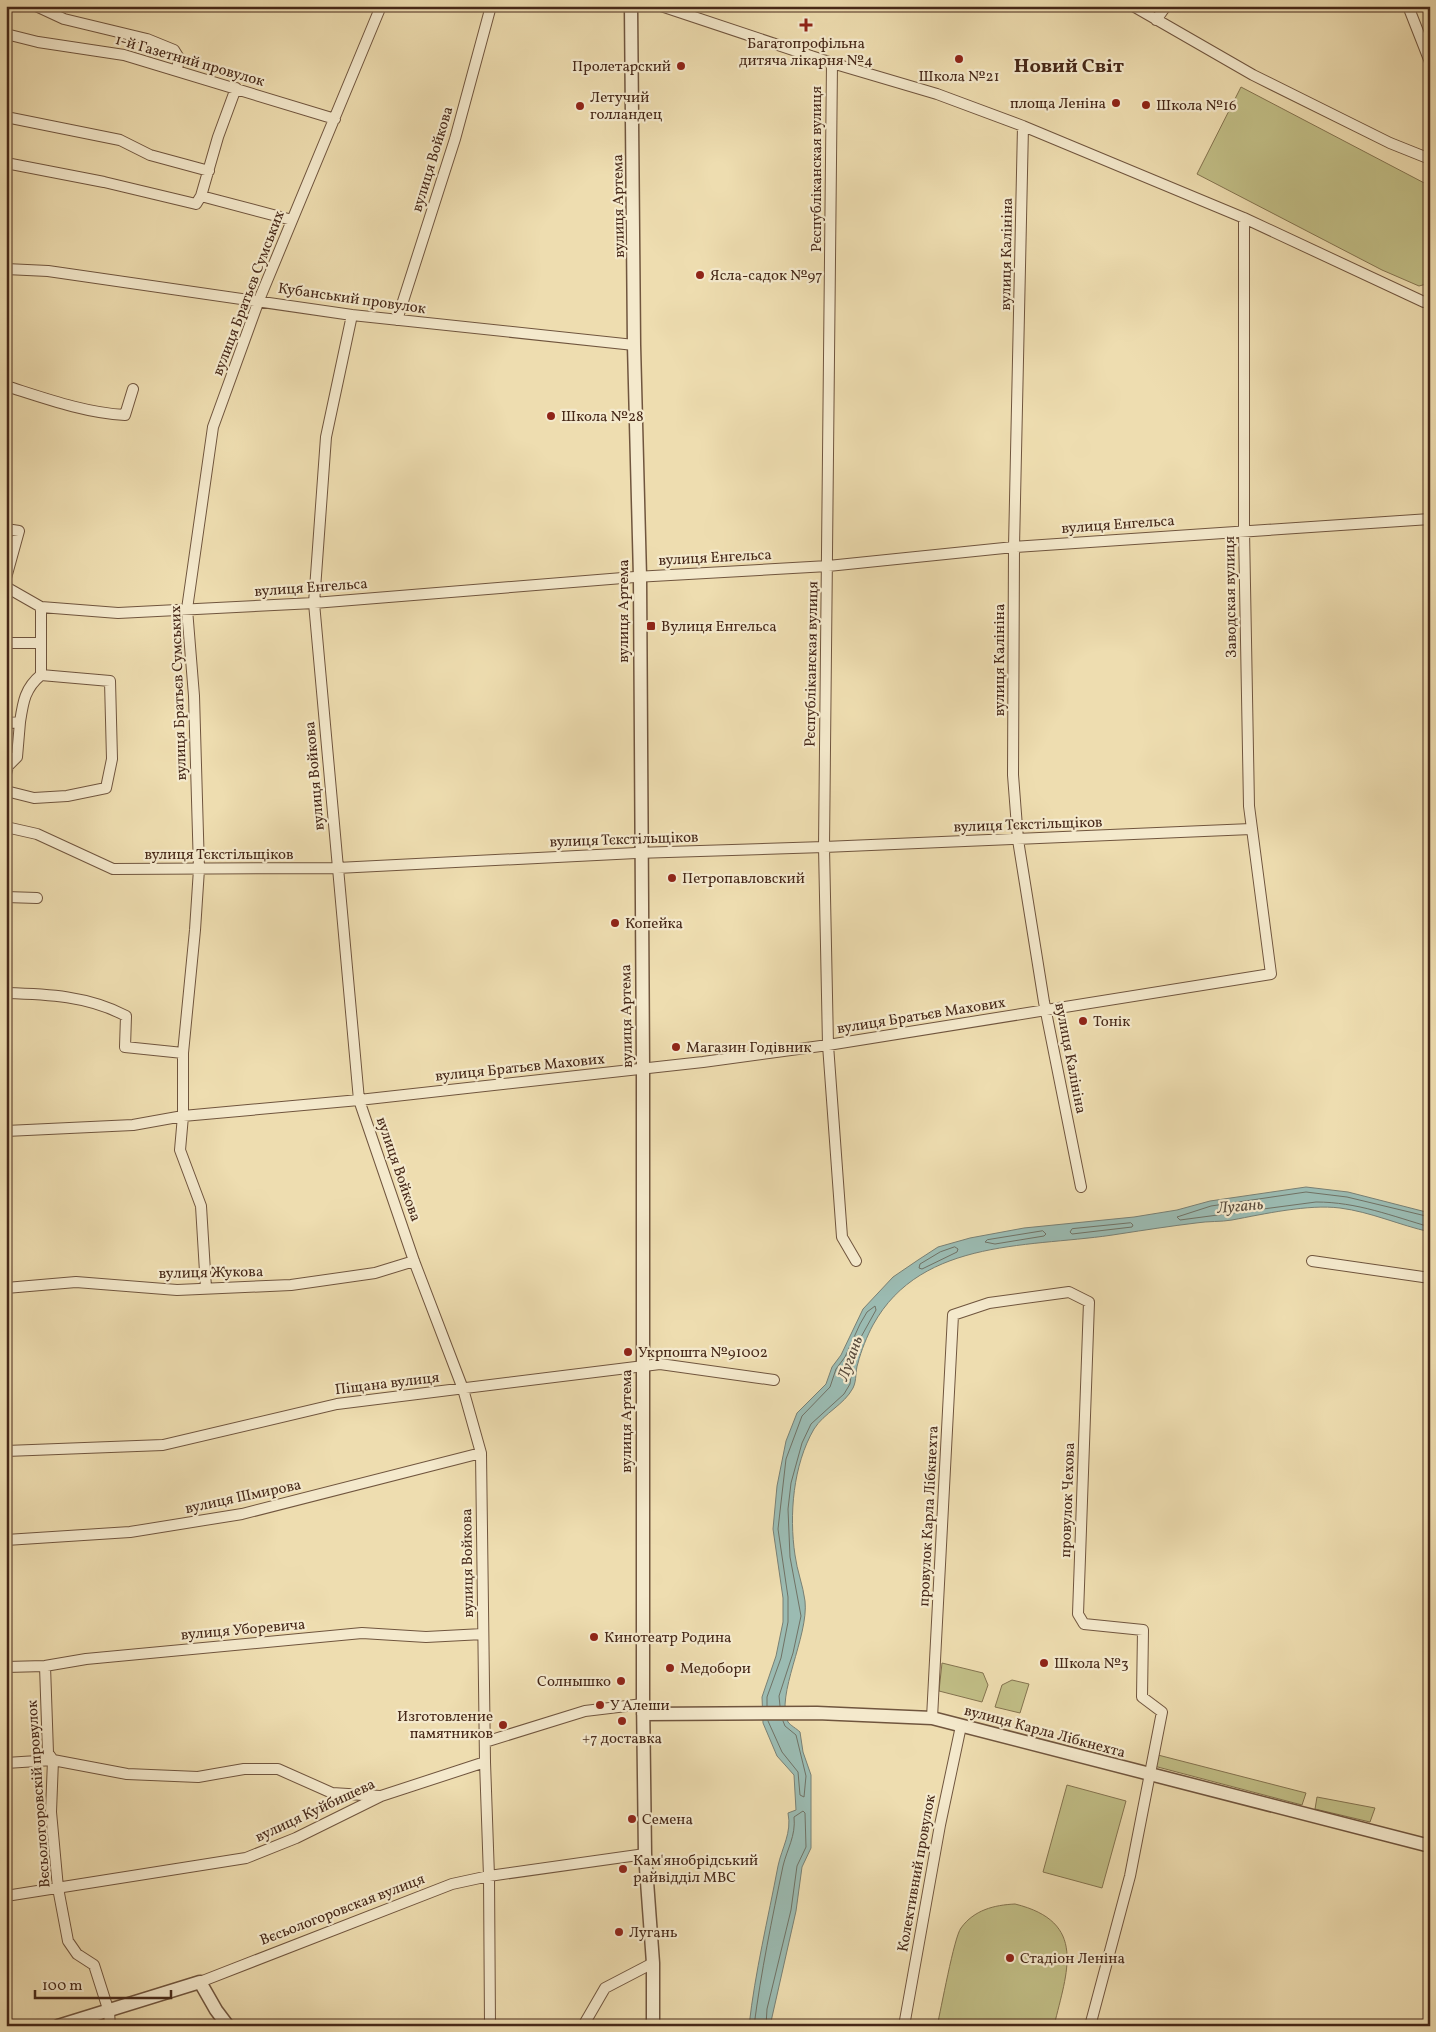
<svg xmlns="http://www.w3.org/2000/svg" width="1436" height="2032" viewBox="0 0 1436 2032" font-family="Vollkorn,serif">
<rect width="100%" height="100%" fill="#eeddb0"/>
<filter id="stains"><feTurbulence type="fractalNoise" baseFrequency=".004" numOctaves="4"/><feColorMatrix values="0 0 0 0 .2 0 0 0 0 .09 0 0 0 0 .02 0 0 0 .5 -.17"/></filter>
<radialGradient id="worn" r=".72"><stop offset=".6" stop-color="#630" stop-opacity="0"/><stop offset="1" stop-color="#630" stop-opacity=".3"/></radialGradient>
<path fill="#c1be86" stroke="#84734f" d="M1241,87l189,99v97l-11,3 -37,-16 -185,-96z
M942,1663l41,10 5,12 -6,17 -43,-11z
M1012,1680l17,4 -9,29 -25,-6 7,-22z
M1158,1755l148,38 -4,12 -148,-39z
M1067,1785l59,16 -24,87 -59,-16z
M1317,1797l58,11 -5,14 -55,-13z
M1015,1904c73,18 52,67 39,122h-117c4,-16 17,-89 24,-98 13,-18 33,-23 54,-24z"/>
<path fill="#9bbbb2" stroke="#798074" d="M1306,1187l42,5 82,21v19c-31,-7 -59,-20 -90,-24 -32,-4 -76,6 -108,12 -11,2 -24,1 -36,3 -25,3 -51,7 -77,11 -85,14 -197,2 -246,91 -6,11 -12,26 -15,38 -3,8 -1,17 -5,25 -9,17 -29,25 -39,41 -21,36 -25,86 -19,126 2,16 8,30 10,46 4,35 -30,95 -17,121 2,3 9,7 12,10l3,20 8,23v73l-9,19 -6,44 -26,115h-21c6,-54 19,-107 29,-160 4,-19 14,-33 10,-53l8,-3 -2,-35 -17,-19 -14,-33 -1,-26 14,-41 7,-34v-24l-10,-69 4,-43 9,-45 11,-28 29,-29 6,-17 9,-12 22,-46 30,-32 25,-17 20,-13 32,-9 54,-10 110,-11 43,-7 33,-9z"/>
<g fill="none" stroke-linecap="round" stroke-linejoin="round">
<path stroke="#707265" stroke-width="1" d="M1430,1217l-83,-20 -41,-5 -95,14 -34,11 3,3 136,-18c41,0 76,14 114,25
M1131,1223l2,2 -1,2 -60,7 -2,-2 2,-3z
M1043,1231l3,3 -2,2 -49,8 -10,-2 2,-2z
M955,1247l3,2 -1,3 -35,17 -3,-1 1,-4 20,-12z
M767,1706v-9l14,-39 7,-36v-25l-10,-68 8,-70 16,-43 28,-29 6,-18 9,-12 15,-33 7,-12 8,-6 1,4 -15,27 -8,23 -3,24 -6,10 -33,30 -9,19 -11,40 -3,26 2,48 11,59 -8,37 -14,43 1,10
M768,1721l14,31 16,20 2,23 4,2 2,-21 -10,-41 -11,-9 -2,-5
M754,2026c7,-54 18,-107 29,-160 4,-17 13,-30 11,-49l9,-6 2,2 1,34 -9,19 -6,44 -24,99 -1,17"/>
<g stroke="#70553e" stroke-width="12">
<path id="minor" d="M36,6l28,13 83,20 27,11 5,8 -2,12
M661,6l171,57 105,31 86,32 221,92 180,84h6
M1133,6l120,69 137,68 40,16
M1408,6l22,56
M1156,20l10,-14
M6,34l32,8 86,13 211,64
M832,63l-8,784 4,198 14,192 14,24
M6,117l114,23 30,15 59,16
M1023,126l-9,421 -1,228 5,65 26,162 37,185
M6,163l98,19 92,22 5,-8 17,-59 18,-49
M201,196l91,24
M6,269l42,2 304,44 282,30
M352,315l-26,122 -12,166 45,497 55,161 49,128 18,64 4,309 4,114 1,150
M397,320l58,-181 36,-133
M6,386c38,12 79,27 119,29l8,-26
M6,529l13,2 -13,47
M6,587l35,20 77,6 196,-10 321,-26 193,-11 186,-19 416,-28
M6,643h35
M6,723l14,-1c3,-20 5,-34 21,-47v-68
M17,757l3,-35
M6,759l11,-2 -9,9 -2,8
M6,791l28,7 33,-2 39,-8 6,-29 -2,-78 -69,-6
M6,827l31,7 76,35 224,-1 299,-15 188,-6 427,-18
M6,897l31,1
M6,993c41,1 83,3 120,23l-1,31 58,6
M6,1131l127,-6 50,-9 176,-16 344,-38 125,-17 443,-71 -22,-168 -5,-276v-312
M1312,1261l118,17
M6,1288l70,-6 101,8 114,-5 84,-12 39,-12
M206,1288l-5,-82 -21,-56 3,-34v-63l12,-123 4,-61 -5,-173 -7,-87 26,-182 46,-127 122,-294
M6,1451l157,-6 174,-41 323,-40 114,16
M6,1540l124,-8 112,-18 239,-61
M45,1666l3,87 5,7 -2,52 7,76 10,53 9,13 17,11 15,47 1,14
M6,1667l39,-1 41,-7 276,-26 64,4 57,-3
M932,1718l21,-403 36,-12 80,-11 20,10 -11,312 6,10 59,6 -1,67 20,15 -32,164 -40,150
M485,1742l100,-31 58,-7
M6,1763l47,-3 74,14 71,3 46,-8h34l54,24 48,3
M6,1896l240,-38 50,-20 85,-42 104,-34
M200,1982l252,-98 37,-8 156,-22
M583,2026l22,-38 48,-25
M904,2026l36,-201 21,-99"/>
</g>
<g stroke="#70553e" stroke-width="15">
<path id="tertiary" d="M631,6l3,339 6,232 3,491v630l2,156 8,109v63
M643,1714l174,-1 115,5 498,128
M58,2026l142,-44 16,28 12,16"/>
</g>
<use href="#minor" stroke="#f4e9cc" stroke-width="10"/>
<use href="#tertiary" stroke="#f4e9cc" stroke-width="12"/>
</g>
<g fill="#8f2418" stroke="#f4e9cc" stroke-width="2">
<path d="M803.5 17.5h5v5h5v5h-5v5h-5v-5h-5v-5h5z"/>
<circle cx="959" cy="59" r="5"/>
<circle cx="681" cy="66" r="5"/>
<circle cx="1116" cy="103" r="5"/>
<circle cx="1146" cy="105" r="5"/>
<circle cx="580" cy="106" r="5"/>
<circle cx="700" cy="275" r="5"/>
<circle cx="551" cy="416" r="5"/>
<rect x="646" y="621" width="10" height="10" rx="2.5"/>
<circle cx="672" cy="878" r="5"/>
<circle cx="615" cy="923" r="5"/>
<circle cx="1083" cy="1021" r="5"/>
<circle cx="676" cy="1047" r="5"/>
<circle cx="628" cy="1352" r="5"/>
<circle cx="594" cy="1637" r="5"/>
<circle cx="1044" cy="1663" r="5"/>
<circle cx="670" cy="1668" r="5"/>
<circle cx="621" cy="1681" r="5"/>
<circle cx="600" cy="1705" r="5"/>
<circle cx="622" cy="1721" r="5"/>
<circle cx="503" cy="1725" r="5"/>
<circle cx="632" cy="1819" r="5"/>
<circle cx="623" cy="1869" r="5"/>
<circle cx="619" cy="1932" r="5"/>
<circle cx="1010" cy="1958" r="5"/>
</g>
<g text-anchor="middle" stroke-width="4.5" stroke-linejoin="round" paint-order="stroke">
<g font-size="15" fill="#462818" stroke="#f4e9cc" text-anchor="start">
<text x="806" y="48" text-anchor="middle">Багатопрофільна<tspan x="806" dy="17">дитяча лікарня №4</tspan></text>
<text x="671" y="71" text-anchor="end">Пролетарский</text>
<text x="959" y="81" text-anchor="middle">Школа №21</text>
<text x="590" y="102">Летучий<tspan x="590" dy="17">голландец</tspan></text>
<text x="1106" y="108" text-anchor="end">площа Леніна</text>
<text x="1156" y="110">Школа №16</text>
<text x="710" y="280">Ясла-садок №97</text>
<text x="561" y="421">Школа №28</text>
<text x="661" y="631">Вулиця Енгельса</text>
<text x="682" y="883">Петропавловский</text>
<text x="625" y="928">Копейка</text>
<text x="1093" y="1026">Тонік</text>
<text x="686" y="1052">Магазин Годівник</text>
<text x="638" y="1357">Укрпошта №91002</text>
<text x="604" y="1642">Кинотеатр Родина</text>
<text x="1054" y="1668">Школа №3</text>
<text x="680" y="1673">Медобори</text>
<text x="611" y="1686" text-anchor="end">Солнышко</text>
<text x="610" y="1710">У Алеши</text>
<text x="493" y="1721" text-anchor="end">Изготовление<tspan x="493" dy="17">памятников</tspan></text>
<text x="622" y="1743" text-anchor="middle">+7 доставка</text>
<text x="642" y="1824">Семена</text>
<text x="633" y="1865">Кам'янобрідський<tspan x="633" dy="17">райвідділ МВС</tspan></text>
<text x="629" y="1937">Лугань</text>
<text x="1020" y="1963">Стадіон Леніна</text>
</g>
<g font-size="15" fill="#462818" stroke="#f4e9cc">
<text transform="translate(190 60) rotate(16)" y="5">1-й Газетний провулок</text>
<text transform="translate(432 159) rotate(-73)" y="5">вулиця Войкова</text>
<text transform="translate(816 169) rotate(-90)" y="5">Рєспубліканская вулиця</text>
<text transform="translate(618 206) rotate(-91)" y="5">вулиця Артема</text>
<text transform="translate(1006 254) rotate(-89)" y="5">вулиця Калініна</text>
<text transform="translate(248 293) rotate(-69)" y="5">вулиця Братьєв Сумських</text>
<text transform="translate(352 298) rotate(8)" y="5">Кубанський провулок</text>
<text transform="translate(1118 524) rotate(-4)" y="5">вулиця Енгельса</text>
<text transform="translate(715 557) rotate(-3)" y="5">вулиця Енгельса</text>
<text transform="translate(311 587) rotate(-4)" y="5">вулиця Енгельса</text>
<text transform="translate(1230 597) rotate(-91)" y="5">Заводская вулиця</text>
<text transform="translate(623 611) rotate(-90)" y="5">вулиця Артема</text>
<text transform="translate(999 660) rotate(-90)" y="5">вулиця Калініна</text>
<text transform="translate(811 664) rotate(-89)" y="5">Рєспубліканская вулиця</text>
<text transform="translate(178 693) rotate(-92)" y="5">вулиця Братьєв Сумських</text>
<text transform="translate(314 776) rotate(-95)" y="5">вулиця Войкова</text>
<text transform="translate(1028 824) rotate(-2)" y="5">вулиця Тєкстільщіков</text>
<text transform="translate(624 839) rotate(-2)" y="5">вулиця Тєкстільщіков</text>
<text x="219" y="859">вулиця Тєкстільщіков</text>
<text transform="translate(921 1015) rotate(-9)" y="5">вулиця Братьєв Махових</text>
<text transform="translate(626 1016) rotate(-91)" y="5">вулиця Артема</text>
<text transform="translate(1071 1058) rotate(79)" y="5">вулиця Калініна</text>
<text transform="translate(520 1067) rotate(-6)" y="5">вулиця Братьєв Махових</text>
<text transform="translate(399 1169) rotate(71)" y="5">вулиця Войкова</text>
<text transform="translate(211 1272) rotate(-1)" y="5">вулиця Жукова</text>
<text transform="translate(387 1383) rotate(-7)" y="5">Піщана вулиця</text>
<text transform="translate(626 1421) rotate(-90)" y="5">вулиця Артема</text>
<text transform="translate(243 1496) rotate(-12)" y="5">вулиця Шмирова</text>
<text transform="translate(1067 1500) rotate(-88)" y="5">провулок Чехова</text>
<text transform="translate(928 1516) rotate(-87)" y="5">провулок Карла Лібкнехта</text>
<text transform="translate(467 1563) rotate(-91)" y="5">вулиця Войкова</text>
<text transform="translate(243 1629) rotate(-5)" y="5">вулиця Уборевича</text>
<text transform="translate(1045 1731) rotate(15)" y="5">вулиця Карла Лібкнехта</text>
<text transform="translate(38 1794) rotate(-94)" y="5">Вєсьологоровскій провулок</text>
<text transform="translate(315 1810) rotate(-25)" y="5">вулиця Куйбишева</text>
<text transform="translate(916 1873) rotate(-80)" y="5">Колективний провулок</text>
<text transform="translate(342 1909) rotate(-21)" y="5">Вєсьологоровская вулиця</text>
</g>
<g font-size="16" font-style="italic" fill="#5b4d3e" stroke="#f4e9cc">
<text transform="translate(1240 1205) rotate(-5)" y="6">Лугань</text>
<text transform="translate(849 1358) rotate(-70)" y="6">Лугань</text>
</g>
<g font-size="20" font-weight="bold" fill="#462818" stroke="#f4e9cc">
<text x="1069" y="72">Новий Світ</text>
</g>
</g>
<rect width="1436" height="2032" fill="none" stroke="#eeddb0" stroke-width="25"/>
<rect x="8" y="8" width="1421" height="2017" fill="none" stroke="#462818" stroke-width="2.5"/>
<rect x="12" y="12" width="1411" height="2007" fill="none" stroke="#462818"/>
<path d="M35 1990v8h136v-8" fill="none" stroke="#462818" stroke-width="2.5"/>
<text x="42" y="1990" font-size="15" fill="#462818" stroke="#f4e9cc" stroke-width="4" paint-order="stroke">100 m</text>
<rect width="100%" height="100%" filter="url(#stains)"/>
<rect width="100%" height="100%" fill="url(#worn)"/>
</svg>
